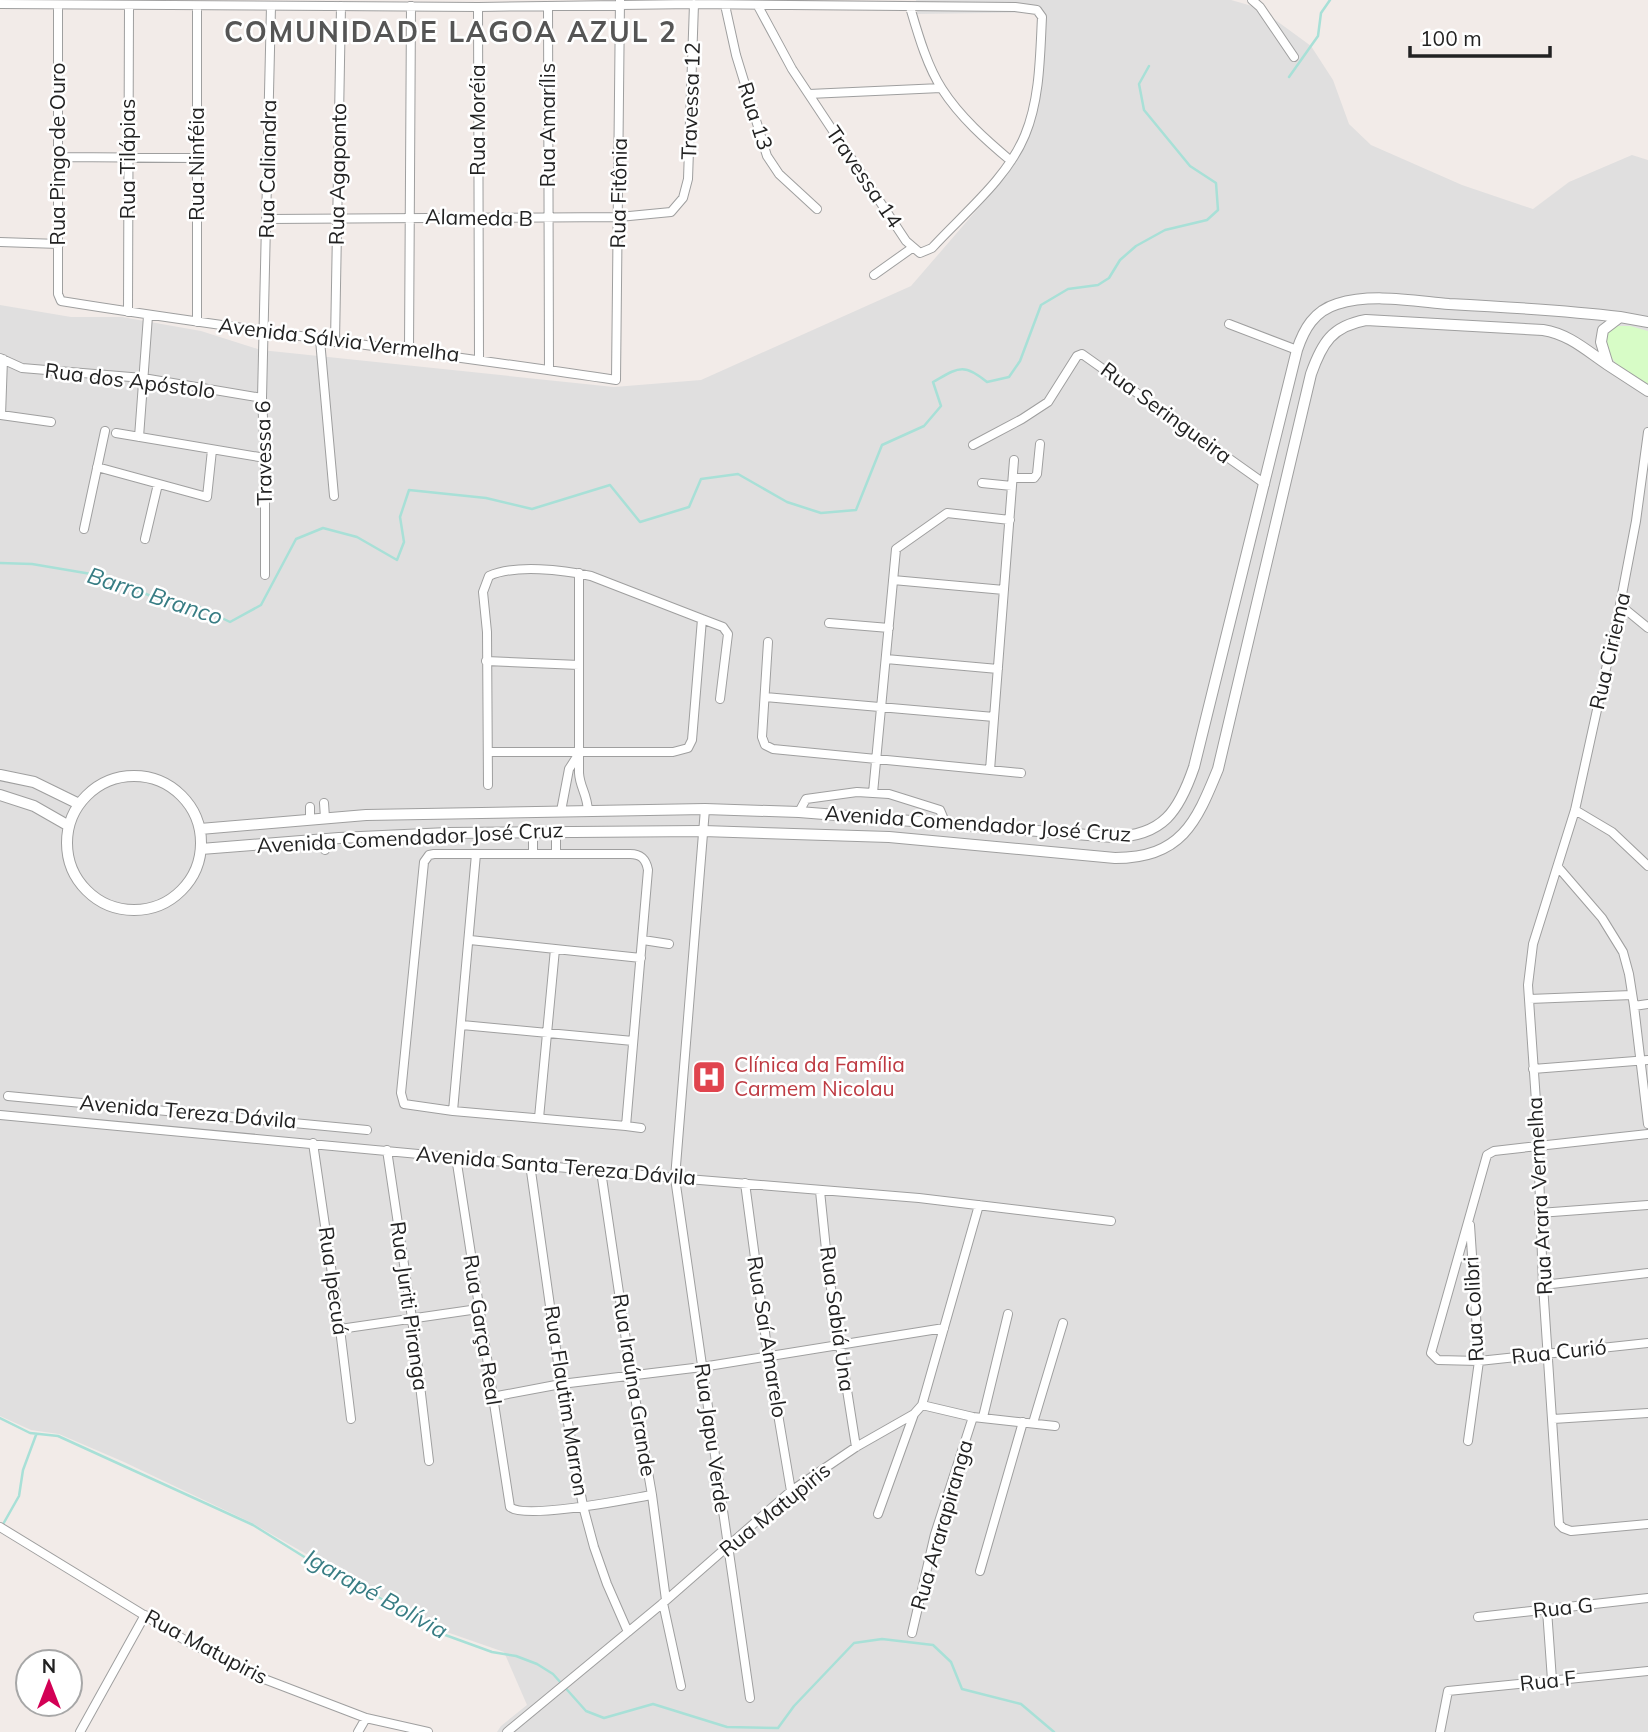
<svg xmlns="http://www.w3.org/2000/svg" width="1648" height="1732" viewBox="0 0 1648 1732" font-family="Mulish,sans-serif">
<rect width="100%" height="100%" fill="#f2ebe8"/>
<path fill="#e0dfdf" d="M916,0h315l28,8 52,38 22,34 16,44 22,21 91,40 71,24 36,-27 63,-27 16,5v1572h-1151l4,-6 26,-21 -23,-53 -66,-23 -186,-106 -128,-61 -65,-28 -28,-4 -31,-14v-1111l71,12h51l79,14 60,19 353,37 87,-7 210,-94 76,-88 31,-49 14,-44 12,-93 -127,2z"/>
<path fill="#d7fcc6" d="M1616,326h14l18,5v54l-29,-18 -14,-17 1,-17z"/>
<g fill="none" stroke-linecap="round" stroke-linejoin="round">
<path stroke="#a8e0d7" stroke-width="2.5" d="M1289,77l29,-41 3,-23 9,-13
M0,563l32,1 71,12 55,23 39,7 33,16 31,-17 35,-66 27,-11 34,9 40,23 7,-18 -4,-25 9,-27 77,8 46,11 78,-24 30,37 49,-15 12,-28 37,-5 49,28 34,11 35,-3 26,-65 42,-19 17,-20 -8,-24c25,-14 30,-20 54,0l22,-5 11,-16 21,-56 27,-16 30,-4 11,-7 11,-18 16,-14 29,-16 42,-10 11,-10 -2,-27 -26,-17 -46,-56 -5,-26 10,-18
M0,1418l30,15 28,3 195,89 53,33 76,41 55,33 55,20 24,4 21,8 16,10 33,37 18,7 49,-14 74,23 51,1 16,-22 60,-63 28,-4 51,6 18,17 11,27 59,15 33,28
M2,1526l17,-30 4,-26 13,-35"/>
<g stroke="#9f9f9f" stroke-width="10">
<path id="minor" d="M1252,0l8,7 34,50
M0,4l478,3 216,-3 321,3 22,3 5,7c-2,39 -2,82 -17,118 -18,44 -61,78 -93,113l-12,5 -14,-12 -114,-172 -34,-63
M58,5v289l3,7c185,30 370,51 555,79l4,-380
M725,5l11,50 31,101 12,18 38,35
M197,6v316
M548,6l1,364
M478,7l1,352
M910,7c8,27 17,59 32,82 18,28 44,51 69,72
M809,94l132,-6
M58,157l139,1
M268,219l351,-2 52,-5 12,-14 5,-19 6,-175
M0,242l59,2
M874,275l38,-27
M128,312l1,-306
M1229,324l68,26
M320,340l14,156
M335,342l6,-336
M409,350l2,-344
M0,358l22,10 121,10 119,20
M3,359l-2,56 50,7
M1648,432l-12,89 -16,84 -45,205 -42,134 -5,41 9,131 6,169 16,239 4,4 8,3 77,-7
M116,433l149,25
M139,437l9,-121
M973,445l49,-26 26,-17 29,-46 5,-2 183,130
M97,467l110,30 5,-47
M1013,478h21l3,-4 3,-30
M982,483l30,3
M84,529l21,-98
M145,539l13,-55
M579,573v200c1,15 8,20 9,38
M265,575v-117l-3,-60 9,-392
M893,580l111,10
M1620,605l28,23
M702,619l21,8 5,7 -8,65
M829,623l60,5
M768,642l-6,95 3,8 8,4 248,24
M886,659l112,10
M486,661l93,4
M765,697l229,20
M990,770l24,-310
M488,785l-1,-153 -4,-40 6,-16c26,-12 75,-6 102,0l111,43 -10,121 -4,8 -15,4h-184
M873,793l23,-244 51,-36 63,7
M324,803l1,15
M310,807v12
M705,809l-30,369 75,520
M1575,810l37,22 36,34
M561,811l8,-42 9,-14
M799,812l7,-13 51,-7 32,2 51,16 5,12
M533,831v23
M324,839l1,11
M556,840v14
M434,854h196c11,0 16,5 18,16l-22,256 -173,-15 -49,-7 -3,-11 23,-231 5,-7z
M1558,867l44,51 21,34 6,22 5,32 14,118
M470,940l171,18
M643,940l26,4
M1529,999l103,-4
M1634,1006l14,-2
M462,1025l171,16
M1533,1069l115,-9
M8,1096l359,34
M453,1111l23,-257
M0,1115l675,63 244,20 192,23
M539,1118l16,-169
M626,1126l15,2
M1648,1134l-110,12 -44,5 -7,4 -56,198 7,7 41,1 169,-18
M313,1143l27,186 11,90
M387,1150l25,168 17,143
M456,1157l54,350c15,13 118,-8 142,-12
M530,1164l31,220 22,122 11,41 13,37 21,48
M601,1171l30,203 21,121 14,105
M745,1183l23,172 23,136
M820,1191l8,78 28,178
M1539,1213l109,-8
M1543,1285l105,-12
M340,1329l138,-20
M492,1397l69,-13 141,-17 242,-39
M922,1405l51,12 82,9
M983,1417l25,-103
M1553,1419l95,-6
M1033,1423l30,-100
M1468,1441l11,-80 -9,-136
M878,1514l36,-100
M0,1527l188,115 71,35 107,41 62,14
M980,1571l43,-149
M663,1603l18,83
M1547,1610l5,70
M1478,1617l170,-19
M912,1633l23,-99 38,-117
M80,1732l65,-117
M358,1732l8,-14
M507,1732l156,-129 128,-112 65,-44 58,-33 8,-9 57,-200
M1440,1732l8,-41 200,-20"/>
</g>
<g stroke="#9f9f9f" stroke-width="12">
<path id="tertiary" d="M1648,322l-28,-5 -17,13 -2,12 7,23 40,26
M0,775l34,7 45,22
M67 843a67 67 0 1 1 134 0a67 67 0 1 1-134 0Z
M0,795l34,11 35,20
M200,829l166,-14 339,-6 94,3 314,25c50,-1 66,-26 81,-70l103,-417c7,-21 17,-39 40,-46 35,-11 77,-3 112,0 57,3 114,6 171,13
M201,849l138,-11 109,-5 255,-2 186,6 226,21c66,0 81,-35 103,-89l93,-395c11,-31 21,-48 55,-54l177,10c26,4 44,21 65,35"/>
</g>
<use href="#minor" stroke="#fff" stroke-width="8"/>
<use href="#tertiary" stroke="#fff" stroke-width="10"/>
</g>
<defs>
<g id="hospital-square" transform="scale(1.75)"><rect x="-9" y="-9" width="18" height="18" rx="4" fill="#e0444e" stroke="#fff"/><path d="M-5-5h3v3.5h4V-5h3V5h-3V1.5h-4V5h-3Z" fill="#fff"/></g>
</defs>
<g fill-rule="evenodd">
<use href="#hospital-square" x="709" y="1077"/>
</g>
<g text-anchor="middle" stroke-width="5" stroke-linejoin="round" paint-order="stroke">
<g font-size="21" fill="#222" stroke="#fff">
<text transform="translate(691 101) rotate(-88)" y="7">Travessa 12</text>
<text transform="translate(755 116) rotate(72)" y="7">Rua 13</text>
<text transform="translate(478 120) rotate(-90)" y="7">Rua Moréia</text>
<text transform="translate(548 125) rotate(-90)" y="7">Rua Amarílis</text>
<text transform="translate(58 154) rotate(-90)" y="7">Rua Pingo de Ouro</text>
<text transform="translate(128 159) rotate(-90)" y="7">Rua Tilápias</text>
<text transform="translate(197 164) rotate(-90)" y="7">Rua Ninféia</text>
<text transform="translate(268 169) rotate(-89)" y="7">Rua Caliandra</text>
<text transform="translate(338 174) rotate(-89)" y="7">Rua Agapanto</text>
<text transform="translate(864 177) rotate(56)" y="7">Travessa 14</text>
<text transform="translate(619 193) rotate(-89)" y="7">Rua Fitônia</text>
<text transform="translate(479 218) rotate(1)" y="7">Alameda B</text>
<text transform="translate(339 340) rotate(7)" y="7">Avenida Sálvia Vermelha</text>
<text transform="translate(130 381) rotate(7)" y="7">Rua dos Apóstolo</text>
<text transform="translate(1166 413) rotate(36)" y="7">Rua Seringueira</text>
<text transform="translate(264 453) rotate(-91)" y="7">Travessa 6</text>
<text transform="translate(1610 651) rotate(-77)" y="7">Rua Ciriema</text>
<text transform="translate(978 824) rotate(4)" y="7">Avenida Comendador José Cruz</text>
<text transform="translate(410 838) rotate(-3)" y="7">Avenida Comendador José Cruz</text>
<text transform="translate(188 1112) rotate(5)" y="7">Avenida Tereza Dávila</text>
<text transform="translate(556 1166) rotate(5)" y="7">Avenida Santa Tereza Dávila</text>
<text transform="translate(1540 1196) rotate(-93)" y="7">Rua Arara Vermelha</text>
<text transform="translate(333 1281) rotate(82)" y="7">Rua Ipecuá</text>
<text transform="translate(409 1306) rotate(82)" y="7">Rua Juriti Piranga</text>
<text transform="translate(1474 1309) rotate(-93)" y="7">Rua Colibri</text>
<text transform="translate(837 1319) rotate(82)" y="7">Rua Sabiá Una</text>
<text transform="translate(482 1330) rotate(81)" y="7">Rua Garça Real</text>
<text transform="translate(767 1337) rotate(81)" y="7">Rua Saí Amarelo</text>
<text transform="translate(1559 1352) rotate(-6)" y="7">Rua Curió</text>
<text transform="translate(634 1385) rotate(81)" y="7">Rua Iraúna Grande</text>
<text transform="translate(566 1401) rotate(81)" y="7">Rua Flautim Marron</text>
<text transform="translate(712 1438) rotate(82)" y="7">Rua Japu Verde</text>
<text transform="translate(775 1510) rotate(-39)" y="7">Rua Matupiris</text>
<text transform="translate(942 1525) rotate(-74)" y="7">Rua Ararapiranga</text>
<text transform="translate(1563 1608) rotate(-6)" y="7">Rua G</text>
<text transform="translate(206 1647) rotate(28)" y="7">Rua Matupiris</text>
<text transform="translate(1548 1681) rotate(-6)" y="7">Rua F</text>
</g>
<g font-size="21" fill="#be3a42" stroke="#fff" text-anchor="start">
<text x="734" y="1072">Clínica da Família<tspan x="734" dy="24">Carmem Nicolau</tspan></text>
</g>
<g font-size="23" font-style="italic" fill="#387d84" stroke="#fff">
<text transform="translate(155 596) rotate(18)" y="8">Barro Branco</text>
<text transform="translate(376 1594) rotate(29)" y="8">Igarapé Bolívia</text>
</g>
<g font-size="28" font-weight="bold" letter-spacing="2" fill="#555" stroke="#fff">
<text x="451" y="42">COMUNIDADE LAGOA AZUL 2</text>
</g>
</g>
<g transform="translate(49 1683)"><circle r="33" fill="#ffffff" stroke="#a7a7a7" stroke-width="2"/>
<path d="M0-5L12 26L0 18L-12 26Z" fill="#d30055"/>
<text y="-10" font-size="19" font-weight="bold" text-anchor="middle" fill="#222222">N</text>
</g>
<path d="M1410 46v10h140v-10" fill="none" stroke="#222222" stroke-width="3.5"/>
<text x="1420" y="46" font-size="21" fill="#222222" stroke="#ffffff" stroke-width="5" paint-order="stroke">100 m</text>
</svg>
